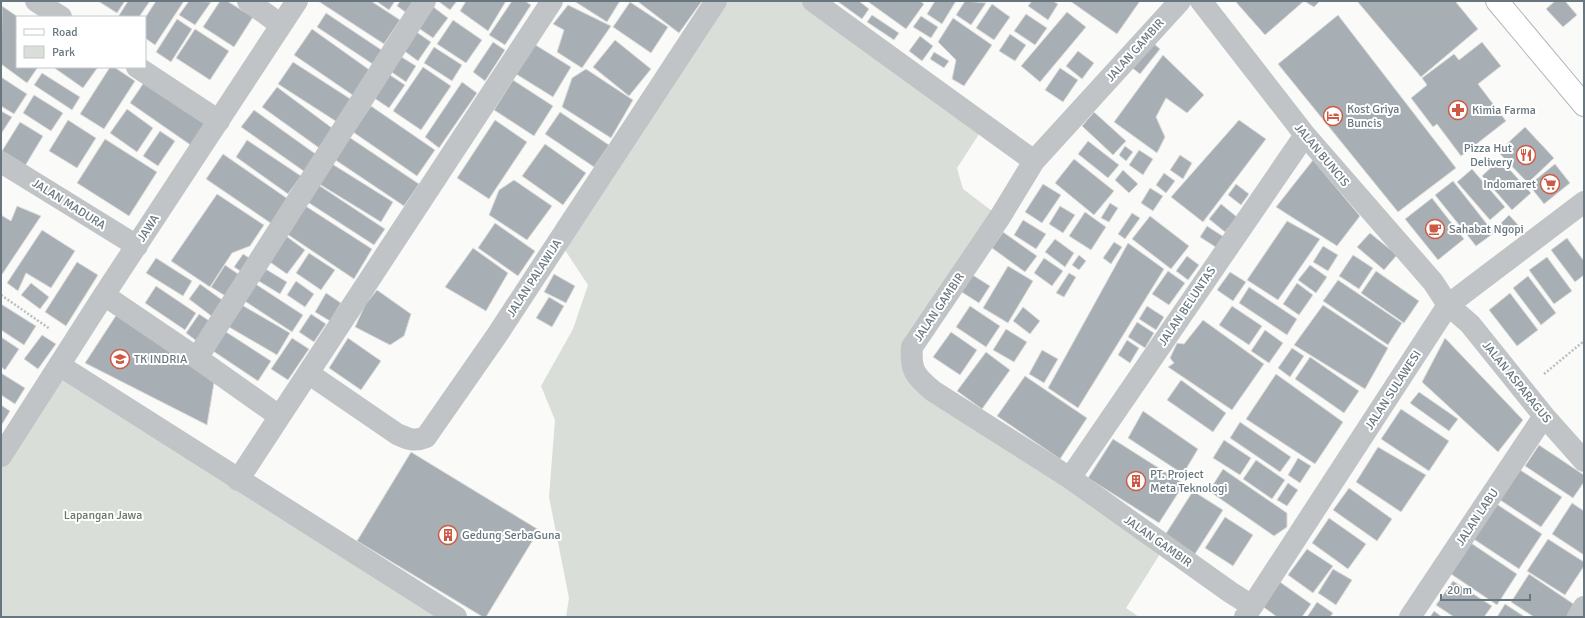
<svg xmlns="http://www.w3.org/2000/svg" width="1585" height="618" viewBox="0 0 1585 618" font-family="Signika,sans-serif">
<rect width="100%" height="100%" fill="#fafaf8"/>
<path fill="#daded8" d="M716,1h97l172,124 -28,43 6,21 37,28 -89,145 254,184 -39,62 13,9h-573l3,-19 -20,-101 6,-77 -14,-34 32,-57 15,-44 -29,-44z
M59,365l397,252h-455v-161z"/>
<path fill="#a8afb4" stroke="#dcdcda" d="M98,1h27l-8,12z
M128,1h22l-11,16h-21z
M156,1h28l-29,44 -10,-7v-20z
M189,1l22,1 -16,23 -16,-10z
M220,1h7l26,16 -19,30 -31,-20z
M318,1h53l29,19 -16,24z
M376,1h19l-6,9z
M400,1h17l-9,13 -11,-8z
M438,1h19l-7,9z
M466,1h40l-18,30 -28,-20z
M512,1h13l6,4 -26,40 -16,-10z
M574,1h46l-13,21z
M637,1h65l-23,32z
M837,1h22l10,8 -7,10z
M867,1h53l4,3 -18,25z
M935,1h21l-14,23 -15,-10z
M965,1l21,2 -15,22 -15,-10z
M1032,1h21l5,3 -10,16 -20,-14z
M1070,1h70l-23,33z
M1235,1h85l-6,6 -10,-6 -39,34z
M1357,1h98l23,28 -57,48z
M1555,1h10l12,14 -14,12 -17,-18z
M630,2l38,25 -17,26 -38,-26z
M992,4l18,13 -16,23 -18,-12z
M568,5l43,21 -29,42 -25,-16 7,-22 -11,-6z
M2,6l16,11 -1,50h21l-11,16 -26,-19z
M432,6l16,12 -15,20 -16,-11z
M1067,12l19,15 -46,55 -19,-16z
M326,13l57,38 -9,14 -57,-38z
M1026,14l21,14 -12,17 -21,-14z
M872,15l27,18 -5,7 -27,-18z
M1338,15l118,153 -58,44 -120,-148z
M921,16l17,11 -7,11 -18,-11z
M953,18l39,27 -28,41 -12,-7 4,-19 -18,-18z
M177,19l15,10 -21,33 -15,-10z
M453,20l29,20 -16,23 -29,-19z
M195,29l34,22 -19,29 -34,-22z
M312,29l59,42 -17,25 -60,-41z
M415,31l16,11 -13,19 -15,-11z
M1010,34l16,11 -11,16 -16,-10z
M920,36l13,10 -11,15 -13,-10z
M615,40l36,29 -22,27 -36,-29z
M493,42l12,8 -20,31 -12,-9z
M1152,42l8,7 -20,25 -9,-7z
M1482,42l19,24 -23,18 28,37 -45,35 -24,-32 -4,3 -22,-29 16,-13 -5,-7 32,-24 5,6z
M534,44l37,23 -18,30 -37,-23z
M434,47l28,18 -10,16 -28,-18z
M1078,51l16,12 -12,16 -16,-13z
M934,52l15,9 -5,7 -14,-9z
M1163,55l41,40 -17,18 -21,-15 -10,19 9,20 -8,16 -43,-31z
M400,56l16,10 -10,16 -16,-11z
M293,62l59,38 -15,22 -59,-38z
M53,67h45l-15,21z
M110,67h4l21,14 -31,48 -24,-15z
M423,67l28,19 -30,44 -28,-19z
M1060,68l18,12 -15,22 -18,-12z
M586,69l47,31 -22,38 -49,-31 10,-29z
M42,73l38,24 -8,13 -38,-25z
M390,75l15,10 -16,23 -15,-10z
M1,77l26,17 -13,20 -13,-8z
M513,80l40,26 -19,30 -40,-26z
M145,81l62,42 -15,23 -62,-43z
M462,82l15,11 -38,55 -14,-11z
M277,87l59,44 -14,19 -60,-43z
M34,95l29,18 -12,18 -28,-18z
M371,106l64,44 -18,26 -64,-44z
M127,109l26,19 -16,24 -27,-19z
M254,110l63,45 -12,17 -64,-45z
M1,111l11,6 -11,17z
M560,112l49,33 -15,22 -49,-33z
M1094,112l32,29 -13,14 -31,-29z
M68,120l28,18 -19,30 -28,-17z
M495,120l32,22 -38,57 -32,-21z
M1239,120l27,19 -63,83 -32,-25z
M20,122l23,14 -18,30 -23,-15z
M1525,127l29,31 -26,25 -30,-31z
M160,131l15,10 -17,25 -15,-10z
M346,135l73,49 -15,22 -73,-49z
M105,139l52,33 -28,44 -52,-33z
M247,140l54,36 -13,18 -52,-37z
M1088,141l31,24 -11,13 -30,-24z
M545,144l41,29 -23,32 -41,-29z
M1125,146l8,6 -7,9 -7,-6z
M1139,150l14,9 -10,16 -14,-10z
M223,154l65,45 -16,25 -66,-45z
M1180,155l12,8 -9,16 -13,-9z
M1074,159l40,32 -20,24 -39,-32z
M1500,159l31,34 -19,17 -30,-34z
M1313,160l47,56 -23,30 -61,-39z
M329,162l64,40 -12,20 -65,-40z
M1555,164l15,19 -26,21 -15,-19z
M1472,169l33,38 -15,13 -33,-38z
M1123,170l15,14 -9,9 -14,-13z
M1164,173l11,8 -9,12 -10,-8z
M514,180l38,26 -25,34 -38,-25 10,-25z
M1453,181l41,52 -18,13 -41,-51z
M317,184l68,45 -11,16 -68,-44z
M1043,184l18,11 -19,28 -17,-11z
M1236,184l13,10 -8,11 -13,-10z
M1150,188l13,8 -10,15 -12,-8z
M217,194l47,31 -14,21 -18,7 -22,34 -39,-26z
M1432,198l32,41 -26,21 -33,-41z
M1110,203l8,5 -9,14 -8,-4z
M1221,204l16,13 -12,15 -16,-13z
M304,205l68,44 -18,30 -67,-45z
M17,206l24,10 -40,60v-61l10,6z
M1060,206l15,9 -12,18 -14,-9z
M1085,212l21,15 -15,23 -22,-14z
M1132,213l8,5 -15,21 -7,-5z
M1509,215l11,12 -9,8 -11,-11z
M1150,216l39,30 -18,23 -39,-30z
M1023,220l23,14 -10,15 -22,-14z
M1287,221l33,18 -42,61 -31,-20z
M495,223l40,28 -17,25 -40,-28z
M1207,226l17,11 -7,11 -17,-11z
M42,230l33,21 -24,37 -25,-15 -8,18 -11,-8z
M1003,232l34,24 -12,16 -33,-24z
M282,233l23,17 -18,24 -23,-16z
M1370,233l27,22 -13,15 -27,-23z
M1567,238l17,23v14l-9,7 -24,-32z
M1055,239l19,14 -9,14 -20,-15z
M1114,242l8,5 -11,17 -8,-6z
M1128,243l36,26 -86,139 -30,-20z
M1323,246l15,9 -10,16 -15,-9z
M473,248l35,25 -22,38 -41,-24z
M309,253l26,17 -14,20 -25,-17z
M243,254l8,5 -9,13 -8,-5z
M1079,255l7,6 -7,9 -7,-5z
M1353,255l20,13 -14,21 -20,-13z
M1187,256l12,9 -11,15 -12,-9z
M1547,257l25,34 -18,13 -25,-34z
M156,258l36,23 -9,15 -37,-23z
M1044,258l19,13 -11,15 -18,-13z
M77,262l21,13 -32,51 -21,-14z
M225,265l16,11 -14,21 -16,-10z
M259,265l28,17 -7,12 -28,-17z
M1310,265l17,12 -11,16 -18,-13z
M1008,266l25,15 -25,42 -25,-15z
M1168,271l17,12 -16,22 -17,-11z
M1376,271l43,30 -15,22 -43,-30z
M1230,272l16,10 -13,19 -16,-11z
M1069,273l7,4 -12,20 -8,-4z
M554,274l21,12 -9,17 -22,-11z
M971,274l19,12 -11,17 -19,-12z
M1528,276l28,37 -15,12 -28,-37z
M1338,280l64,43 -14,22 -65,-44z
M251,281l52,34 -11,17 -52,-34z
M296,281l18,13 -9,13 -18,-12z
M31,283l18,14 -9,12 -19,-14z
M1297,283l16,12 -14,20 -16,-11z
M200,284l25,18 -11,16 -25,-19z
M156,286l40,27 -11,17 -40,-27z
M1249,287l48,32 -10,16 -48,-32z
M377,290l34,24 -7,22 -14,9 -35,-18 10,-22z
M326,293l15,10 -11,18 -15,-9z
M1510,293l28,37 -21,16 -28,-36z
M549,297l15,9 -12,21 -16,-9z
M235,301l55,32 -13,22 -55,-32z
M1,304l35,22 -12,19 -23,-15z
M1323,305l65,43 -23,41 -71,-44z
M970,306l30,20 -14,21 -30,-20z
M1147,306l17,11 -8,13 -17,-11z
M1232,306l30,20 -13,19 -30,-20z
M1023,307l17,14 -10,13 -17,-13z
M117,314l98,63 -8,48 -122,-62z
M199,314l12,8 -13,20 -12,-9z
M311,314l15,10 -12,18 -15,-10z
M1203,320l61,44 -32,46 -64,-43 6,-4 -4,-5 7,-15 7,1z
M1137,322l17,11 -9,15 -17,-11z
M220,328l51,33 -13,20 -51,-34z
M1006,329l21,13 -13,20 -21,-12z
M1265,330l18,13 -14,20 -18,-12z
M951,332l26,18 -17,25 -27,-18z
M42,335l14,9 -18,25 -14,-10z
M1,337l18,12 -14,21 -4,-3z
M292,338l17,11 -21,31 -17,-11z
M348,338l33,23 -20,29 -32,-22z
M1445,338l78,82 -25,32 -76,-70z
M1127,340l12,8 -9,15 -12,-8z
M1292,348l12,8 -14,21 -12,-9z
M1042,350l16,9 -14,24 -15,-9z
M986,352l24,18 -28,39 -25,-18z
M1310,357l49,34 -15,22 -49,-34z
M1,373l24,15 -10,16 -14,-9z
M1276,374l67,48 -28,42 -69,-45z
M1025,376l62,42 -27,41 -63,-43z
M1181,380l45,33 -13,19 -46,-32z
M1419,392l39,27 -9,12 -39,-28z
M1,405l9,6 -9,15z
M1401,409l48,32 -20,30 -48,-32z
M1143,411l55,38 -15,25 -55,-36z
M1240,422l51,35 -11,15 -50,-34z
M1113,439l71,45 -25,39 -71,-45z
M1224,440l27,18 -11,17 -27,-17z
M1539,445l45,30v7l-11,16 -48,-32z
M1378,447l48,28 -25,37 -45,-30z
M411,452l128,78 -53,87h-3l-126,-76z
M1298,458l13,8 -11,17 -12,-8z
M1256,460l29,20 -13,19 -29,-20z
M1514,466l48,31 -21,30 -47,-31z
M1223,469l64,44v14l-13,9 -65,-45z
M1288,483l10,7 -11,16 -10,-6z
M1349,488l43,31 -15,22 -44,-31z
M1193,491l30,19 -28,44 -30,-19z
M1492,501l50,33 -23,35 -50,-33z
M1572,503l12,8v44l-32,-21z
M1225,517l28,18 -20,31 -28,-18z
M1329,518l37,26 -18,25 -36,-26z
M1465,539l52,35 -20,31 -52,-35z
M1548,539l36,23v4l-19,29 -38,-24z
M1307,549l26,17 -20,27 -25,-18z
M1333,569l19,11 -16,25 -18,-12z
M1529,574l46,31 -8,12h-33l-23,-15z
M1453,581l39,25 -8,11h-30l-18,-12z
M1280,582l31,22 -9,13h-25l-15,-11z
M1317,602l16,11 -3,4h-23z
M1505,604l20,13h-28z
M1434,611l8,6h-12z"/>
<g fill="none" stroke-linecap="round" stroke-linejoin="round">
<g stroke="#b2b8bc" stroke-width="24">
<path id="secondary" d="M1497,1l87,104"/>
</g>
<path stroke="#babec0" stroke-width="2.5" stroke-dasharray="2 2" stroke-linecap="butt" d="M1,295l49,34
M1544,374l40,-33"/>
<path stroke="#c0c4c7" stroke-width="22" d="M36,1l25,16
M248,1l33,24
M813,1l221,160
M1180,1l-146,160 -34,56 -88,130c-2,23 3,29 21,44l137,87 160,114 22,14
M1201,1l104,134 128,147 15,23 22,19 74,92 40,45
M137,67l82,54
M1,162l136,84
M104,295l93,63 228,-357
M197,358l82,58
M59,365l397,252
M308,373l89,61c11,5 17,8 29,3l71,-102 219,-334
M1,456l103,-161 193,-294
M1070,478l235,-343
M238,480l314,-479
M1245,617l203,-312 136,-103
M1410,617l134,-201
M1578,617l6,-10"/>
<use href="#secondary" stroke="#fff" stroke-width="22"/>
</g>
<defs>
<g id="pharmacy-ring" transform="scale(1)"><circle r="9.5" fill="#fff" stroke="#ce5a44" stroke-width="1.5"/><path d="M-2-6h4v4h4v4h-4v4h-4v-4h-4v-4h4Z" fill="#ce5a44"/></g>
<g id="hotel-ring" transform="scale(1)"><circle r="9.5" fill="#fff" stroke="#ce5a44" stroke-width="1.5"/><path d="M-6-4.5h1.5V1H6V5H4.5V3h-9V5H-6ZM-4 0a1.8 1.8 0 1 1 3.6 0ZM.5 0V-2.5h3Q6-2.5 6 0Z" fill="#ce5a44"/></g>
<g id="restaurant-ring" transform="scale(1)"><circle r="9.5" fill="#fff" stroke="#ce5a44" stroke-width="1.5"/><path d="M-5-6h1v4h1v-4h1v4h1v-4h1v5L-1.5 .5V6h-2V.5L-5-1ZM5-6V6H3V1.5H1.5Q1.5-4 5-6Z" fill="#ce5a44"/></g>
<g id="supermarket-ring" transform="scale(1)"><circle r="9.5" fill="#fff" stroke="#ce5a44" stroke-width="1.5"/><path d="M-6-5.5h2.5l.6 2H6L4.5 2H-2.5L-4.4-4H-6ZM-1.5 3.2a1.3 1.3 0 1 0 .1 0ZM3 3.2a1.3 1.3 0 1 0 .1 0Z" fill="#ce5a44"/></g>
<g id="cafe-ring" transform="scale(1)"><circle r="9.5" fill="#fff" stroke="#ce5a44" stroke-width="1.5"/><path d="M-5.5-4.5H6V0H3Q3 3.5 0 3.5H-2.5Q-5.5 3.5-5.5 0ZM3-3.2v2h1.7v-2ZM-6 4.5H4V6H-6Z" fill="#ce5a44"/></g>
<g id="school-ring" transform="scale(1)"><circle r="9.5" fill="#fff" stroke="#ce5a44" stroke-width="1.5"/><path d="M0-5L7-2L0 1L-7-2ZM-4 1L0 2.5L4 1V4Q0 6-4 4Z" fill="#ce5a44"/></g>
<g id="building-ring" transform="scale(1)"><circle r="9.5" fill="#fff" stroke="#ce5a44" stroke-width="1.5"/><path d="M-4-6H4V6H1V3H-1V6H-4ZM-2.5-4.3h1.7v1.8h-1.7ZM.8-4.3h1.7v1.8H.8ZM-2.5-1h1.7V.8h-1.7ZM.8-1h1.7V.8H.8Z" fill="#ce5a44"/></g>
</defs>
<g fill-rule="evenodd">
<use href="#pharmacy-ring" x="1458" y="110"/>
<use href="#hotel-ring" x="1333" y="116"/>
<use href="#restaurant-ring" x="1526" y="155"/>
<use href="#supermarket-ring" x="1550" y="184"/>
<use href="#cafe-ring" x="1435" y="229"/>
<use href="#school-ring" x="120" y="359"/>
<use href="#building-ring" x="1136" y="481"/>
<use href="#building-ring" x="448" y="535"/>
</g>
<g text-anchor="middle" stroke-width="4" stroke-linejoin="round" paint-order="stroke">
<g font-size="12" fill="#68777f" stroke="#fff">
<text transform="translate(1135 50) rotate(-48)" y="4">JALAN GAMBIR</text>
<text transform="translate(1322 155) rotate(50)" y="4">JALAN BUNCIS</text>
<text transform="translate(69 204) rotate(32)" y="4">JALAN MADURA</text>
<text transform="translate(148 228) rotate(-57)" y="4">JAWA</text>
<text transform="translate(534 278) rotate(-57)" y="4">JALAN PALAWIJA</text>
<text transform="translate(1187 306) rotate(-56)" y="4">JALAN BELUNTAS</text>
<text transform="translate(939 307) rotate(-56)" y="4">JALAN GAMBIR</text>
<text transform="translate(1517 382) rotate(51)" y="4">JALAN ASPARAGUS</text>
<text transform="translate(1393 390) rotate(-57)" y="4">JALAN SULAWESI</text>
<text transform="translate(1477 517) rotate(-56)" y="4">JALAN LABU</text>
<text transform="translate(1158 541) rotate(35)" y="4">JALAN GAMBIR</text>
</g>
<g font-size="12" fill="#68777f" stroke="#fff" text-anchor="start">
<text x="1347" y="113">Kost Griya<tspan x="1347" dy="14">Buncis</tspan></text>
<text x="1472" y="114">Kimia Farma</text>
<text x="1512" y="152" text-anchor="end">Pizza Hut<tspan x="1512" dy="14">Delivery</tspan></text>
<text x="1536" y="188" text-anchor="end">Indomaret</text>
<text x="1449" y="233">Sahabat Ngopi</text>
<text x="134" y="363">TK INDRIA</text>
<text x="1150" y="478">PT. Project<tspan x="1150" dy="14">Meta Teknologi</tspan></text>
<text x="462" y="539">Gedung SerbaGuna</text>
</g>
<g font-size="12" fill="#6b7866" stroke="#fff">
<text x="103" y="519">Lapangan Jawa</text>
</g>
</g>
<rect width="1585" height="618" fill="none" stroke="#68777f" stroke-width="4"/>
<rect x="16" y="16" width="130" height="52" fill="#ffffff" stroke="#c3c9cc"/>
<rect x="24" y="29" width="20" height="6" fill="#ffffff" stroke="#c3c9cc"/>
<text x="52" y="36" font-size="12" fill="#68777f">Road</text>
<rect x="24" y="46" width="20" height="12" fill="#daded8" stroke="#c3c9cc"/>
<text x="52" y="56" font-size="12" fill="#68777f">Park</text>
<path d="M1441 594v6h89v-6" fill="none" stroke="#68777f" stroke-width="2"/>
<text x="1447" y="594" font-size="12" fill="#68777f" stroke="#ffffff" stroke-width="3" paint-order="stroke">20 m</text>
</svg>
